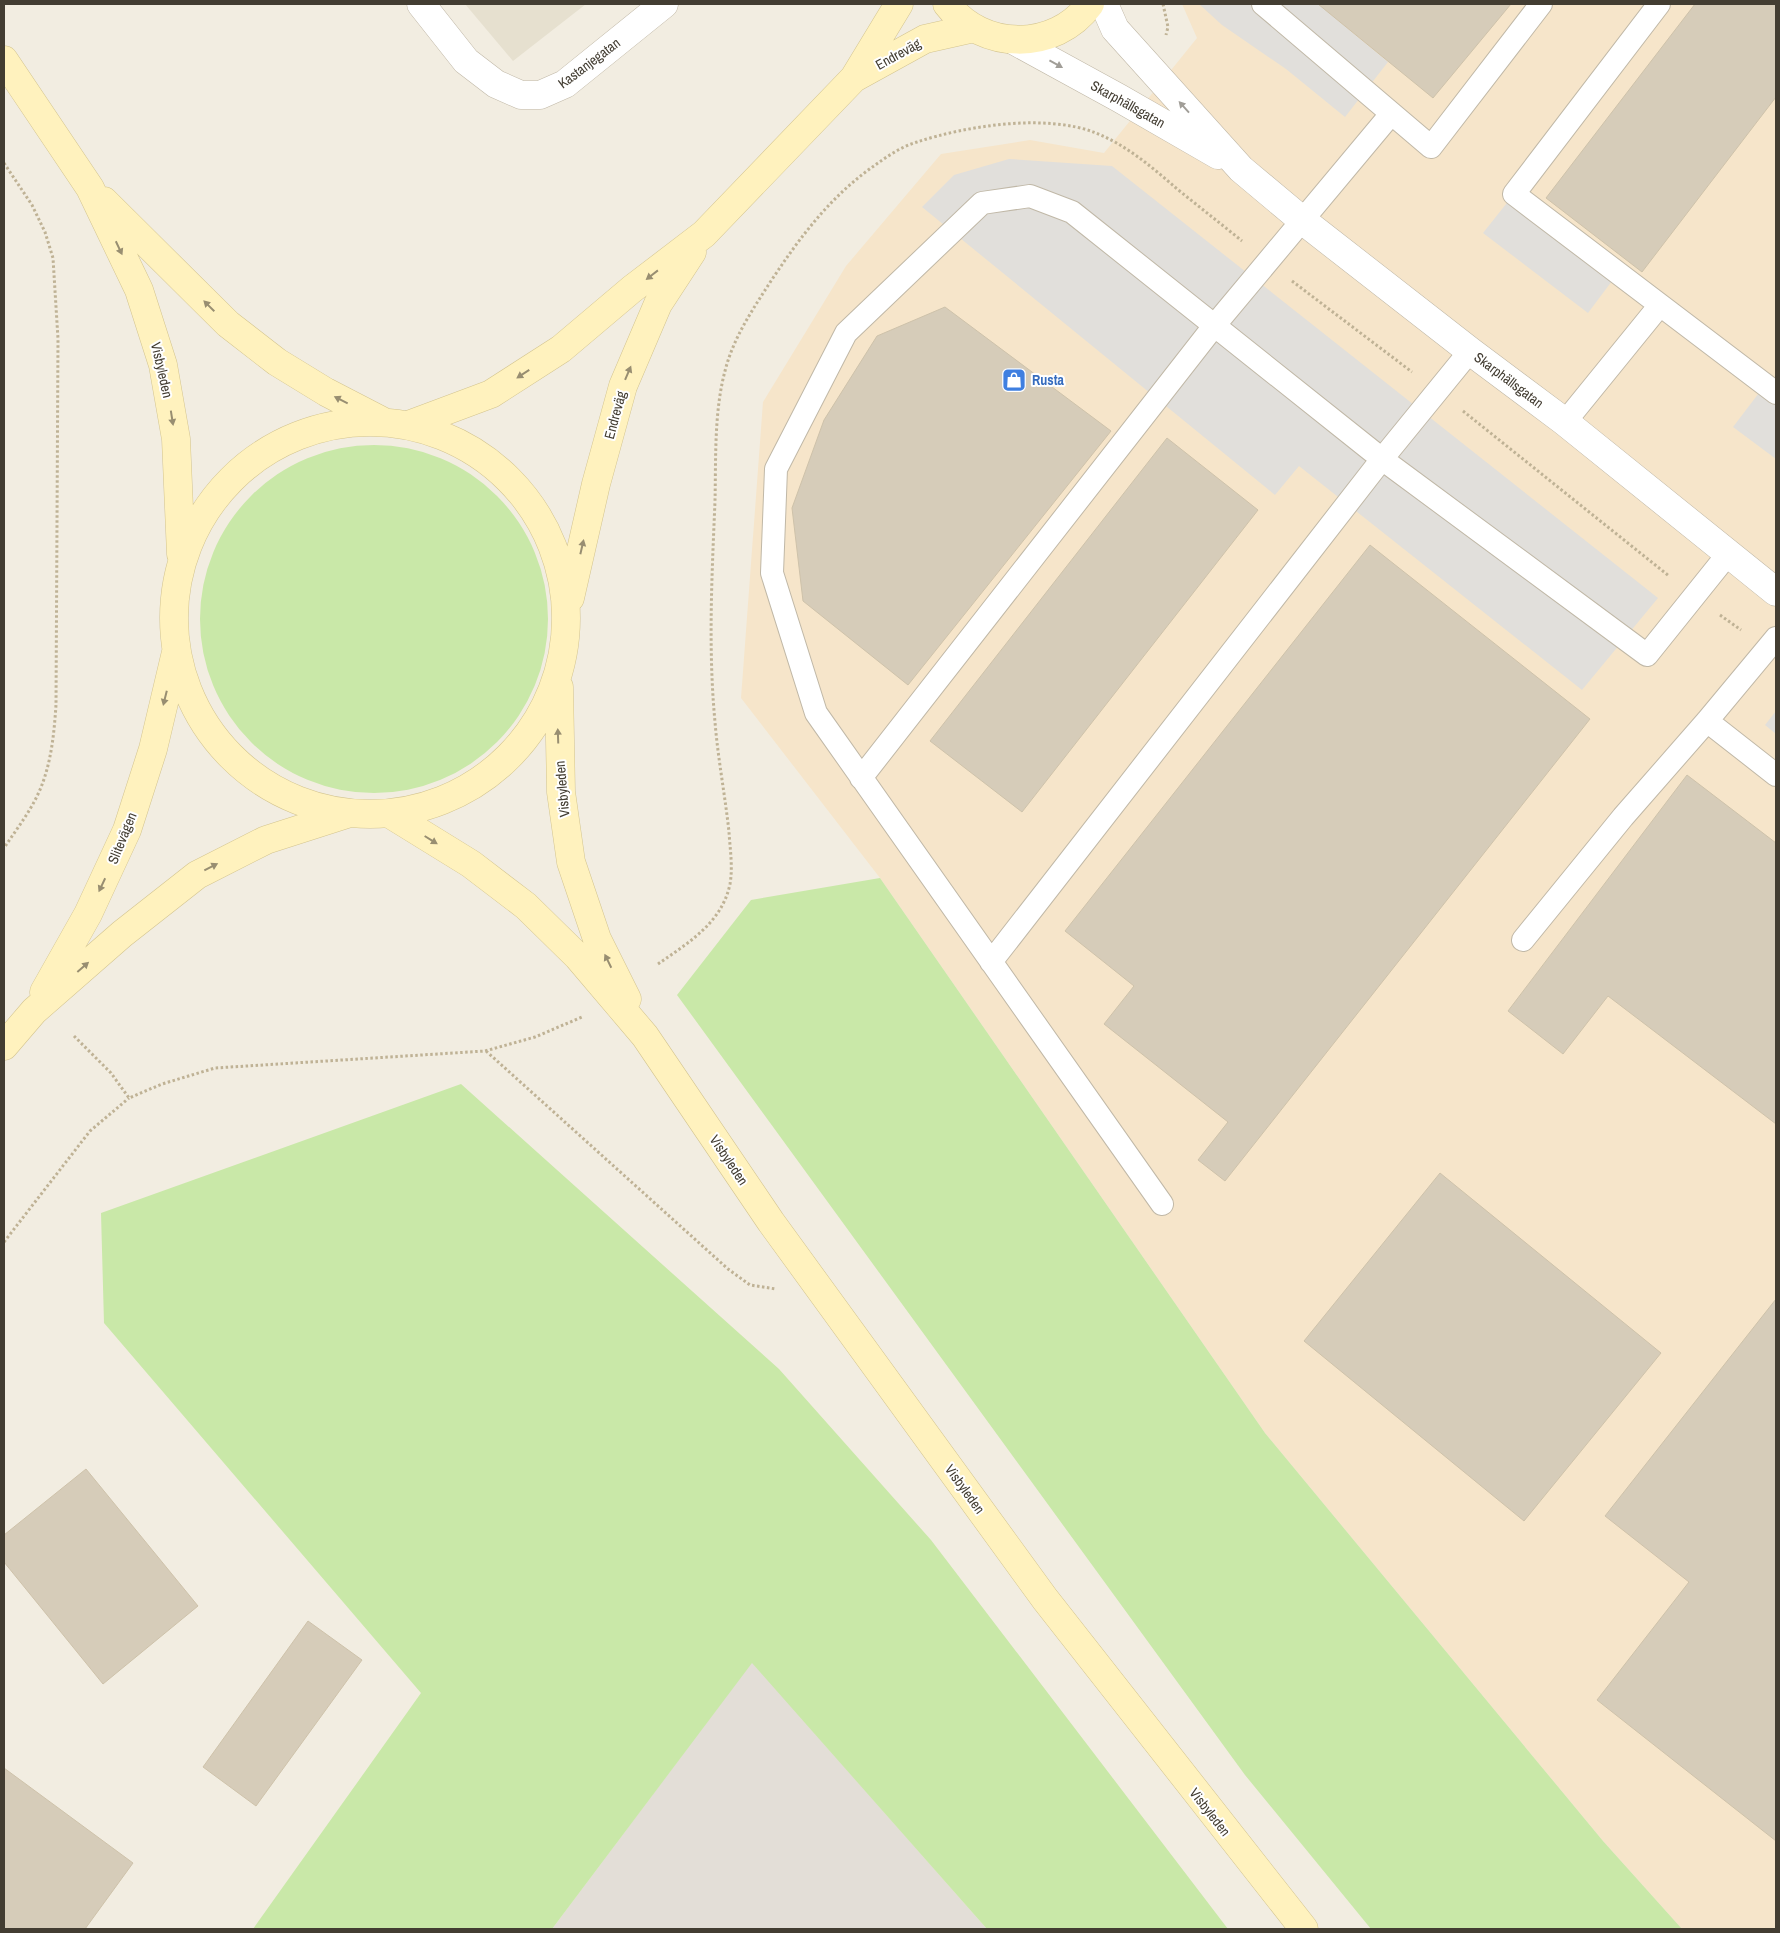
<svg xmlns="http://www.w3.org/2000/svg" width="1780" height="1933" viewBox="0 0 1780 1933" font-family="'Archivo Narrow',sans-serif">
<rect width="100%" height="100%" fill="#f2ede1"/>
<path fill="#e6e0cf" d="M465,4h121l-73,57z"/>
<path fill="#f6e5ca" d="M1182,4h594v1925h-94l-79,-88 -338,-408 -385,-555 -139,-180 22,-296 83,-136 95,-112 89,-14 74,13 93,-115z"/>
<path fill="#e3ded7" d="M752,1662l235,267h-435z"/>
<path fill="#c9e8a8" d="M200 619a174 174 0 1 1 348 0a174 174 0 1 1-348 0Z
M880,878l385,555 338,408 79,88h-311l-126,-154 -568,-780 74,-95z
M461,1084l318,285 152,171 297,389h-241l-235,-266 -200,266h-299l168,-236 -317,-370 -3,-110z"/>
<path fill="#e1dfdb" d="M1199,4h119l70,58 -43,55 -59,-48 -64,-44z
M1009,159l103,7 546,432 -76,92 -283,-224 -24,29 -353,-288 32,-32z
M1514,194l104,79 -30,40 -105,-80z
M1765,385l11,8v66l-43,-32z
M1776,711v23l-11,-9z"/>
<path fill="#d6ccb9" stroke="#cec2aa" d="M1318,4h193l-78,94z
M1695,4h81v93l-134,175 -96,-74z
M945,307l166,124 -203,254 -105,-84 -11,-93 32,-88 53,-84z
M1167,438l91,72 -236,302 -92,-71z
M1370,545l220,174 -365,462 -27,-21 30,-38 -124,-98 30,-38 -69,-55z
M1687,775l89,68v281l-168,-128 -45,58 -55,-43z
M1440,1173l221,180 -137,168 -220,-180z
M1776,1299v542l-179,-141 92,-118 -84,-66z
M86,1469l112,137 -95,78 -99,-122v-27z
M308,1621l54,39 -106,146 -53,-39z
M4,1768l129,95 -48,66h-81z"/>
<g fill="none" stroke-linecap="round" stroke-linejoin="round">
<g stroke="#c0b8a7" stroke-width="24">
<path id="lane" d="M1263,4l168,143 110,-143
M1659,4l-145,190 262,199
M1565,422l95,-117
M1707,721l69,54
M861,778l353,-452 177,-212
M1523,940l100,-123 84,-96 69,-83
M991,962l391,-503 88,-108
M1162,1204l-346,-491 -44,-140 4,-104 70,-136 136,-130 48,-7 42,16 310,247 265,196 81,-101"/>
</g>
<g stroke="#c0b8a7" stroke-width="29">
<path id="street" d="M421,4l45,57 30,23 25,11h19l25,-11 99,-80
M1104,4l11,25 126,140 61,51 168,131 95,71 211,170
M1013,40l106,58 99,57"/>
</g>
<g stroke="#d3c48f" stroke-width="29">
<path id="secondary" d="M947,4c35,47 108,48 143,0
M4,60l86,128 49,102 24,75 13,74 5,115
M856,77l69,-38 49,-11
M104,201l124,123 49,38 49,30 56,29
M174 618a196 196 0 1 1 392 0a196 196 0 1 1-392 0Z
M408,425l83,-31 70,-45 71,-60 72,-55 150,-156 45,-74
M570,598l26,-114 27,-98 35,-82 34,-52
M559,687l2,105 10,70 26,77 30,60
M390,814l81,50 55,42 52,51 67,79 126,186 274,377 259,330
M44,992l44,-78 39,-84 26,-81 23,-97
M4,1046l30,-35 88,-77 75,-59 69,-35 81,-26"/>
</g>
<path stroke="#bfb295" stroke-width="3" stroke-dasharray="2.5 2.5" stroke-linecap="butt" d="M1163,4l5,23 -2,8
M4,163l28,42 13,27 8,26 5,81 -2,366c-2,30 -5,60 -17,87 -9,20 -23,38 -35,56
M1292,281l120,91
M1463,411l206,165
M1720,615l21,15
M658,964c30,-21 64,-41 72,-80 3,-17 0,-35 -1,-52 -4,-37 -11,-73 -14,-110 -7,-74 -3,-148 0,-221 1,-43 -1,-89 10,-130 8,-32 26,-59 44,-87 29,-44 59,-85 102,-116 14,-10 29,-21 46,-26 49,-16 129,-29 179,-9 30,12 56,34 80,55 22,18 44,35 66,53
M74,1036l37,37 18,25 33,-14 53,-16 270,-17 50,-14 47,-20
M486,1051l242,218 22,16 26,4
M4,1242l86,-111 39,-33"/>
<use href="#lane" stroke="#fff" stroke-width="22"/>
<use href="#street" stroke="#fff" stroke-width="28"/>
<use href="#secondary" stroke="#fff2be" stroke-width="28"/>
</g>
<defs><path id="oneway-solid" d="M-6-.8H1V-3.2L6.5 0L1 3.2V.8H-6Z" transform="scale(1.25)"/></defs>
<g fill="#a19e98">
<use href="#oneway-solid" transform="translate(1056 64) rotate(29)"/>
<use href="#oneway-solid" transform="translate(1184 107) rotate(-132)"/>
</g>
<g fill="#988e71">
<use href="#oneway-solid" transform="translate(119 248) rotate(65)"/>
<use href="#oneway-solid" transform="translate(652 275) rotate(142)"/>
<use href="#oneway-solid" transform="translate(209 306) rotate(-135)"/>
<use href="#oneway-solid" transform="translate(628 373) rotate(-67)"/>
<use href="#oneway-solid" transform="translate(523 374) rotate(147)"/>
<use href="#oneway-solid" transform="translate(341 400) rotate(-153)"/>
<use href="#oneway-solid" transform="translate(172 418) rotate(81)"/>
<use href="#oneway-solid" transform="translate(582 547) rotate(-77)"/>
<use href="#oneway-solid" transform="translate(165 698) rotate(104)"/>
<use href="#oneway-solid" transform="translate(558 736) rotate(-92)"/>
<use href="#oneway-solid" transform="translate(431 840) rotate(32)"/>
<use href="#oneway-solid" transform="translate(211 867) rotate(-27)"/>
<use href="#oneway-solid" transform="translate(102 885) rotate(115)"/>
<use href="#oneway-solid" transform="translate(608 961) rotate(-116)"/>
<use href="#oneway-solid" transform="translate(83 967) rotate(-41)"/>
</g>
<defs>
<g id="shop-square" transform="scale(1.25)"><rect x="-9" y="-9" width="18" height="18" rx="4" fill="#3f7fe0" stroke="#fff"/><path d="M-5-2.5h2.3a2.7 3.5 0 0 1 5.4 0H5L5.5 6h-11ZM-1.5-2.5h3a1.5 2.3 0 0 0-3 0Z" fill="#fff"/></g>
</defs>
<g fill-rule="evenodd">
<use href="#shop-square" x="1014" y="380"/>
</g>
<g text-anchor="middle" stroke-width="4" stroke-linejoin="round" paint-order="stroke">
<g font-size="14" fill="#433d32" stroke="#fff">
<text transform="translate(898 54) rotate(-29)" y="5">Endreväg</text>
<text transform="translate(589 63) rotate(-37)" y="5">Kastanjegatan</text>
<text transform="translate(1128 104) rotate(29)" y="5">Skarphällsgatan</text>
<text transform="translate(162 370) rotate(77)" y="5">Visbyleden</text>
<text transform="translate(1509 380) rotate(37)" y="5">Skarphällsgatan</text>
<text transform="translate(615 415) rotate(-75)" y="5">Endreväg</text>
<text transform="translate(562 789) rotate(-95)" y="5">Visbyleden</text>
<text transform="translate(122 838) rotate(-68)" y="5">Slitevägen</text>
<text transform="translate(729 1160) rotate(56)" y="5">Visbyleden</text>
<text transform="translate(965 1489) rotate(54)" y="5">Visbyleden</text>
<text transform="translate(1210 1812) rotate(52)" y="5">Visbyleden</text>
</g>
<g font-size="14" font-weight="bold" fill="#366cbe" stroke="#fff" text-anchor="start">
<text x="1032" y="385">Rusta</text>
</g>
</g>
<rect width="1780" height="1933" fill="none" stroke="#433d32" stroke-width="10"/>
</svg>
